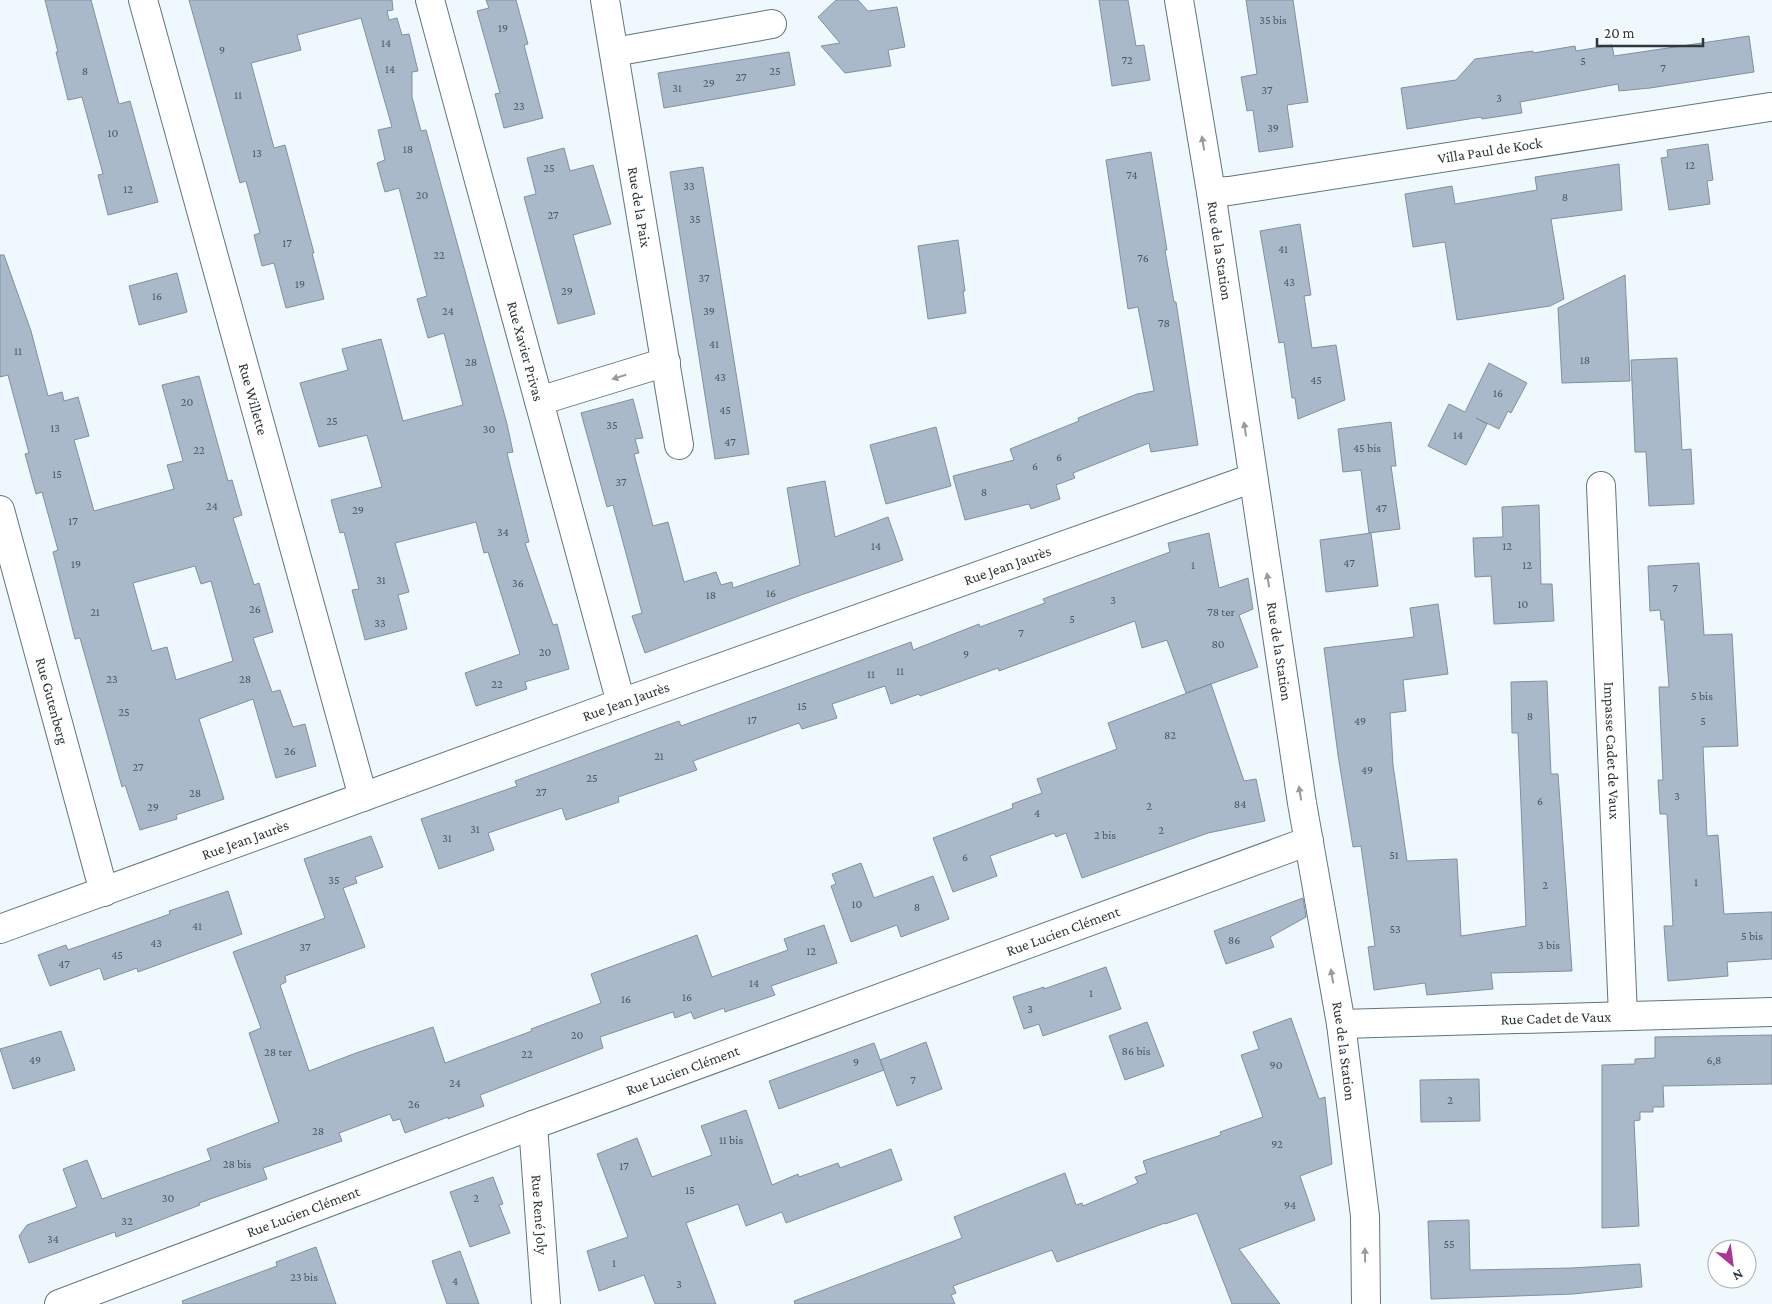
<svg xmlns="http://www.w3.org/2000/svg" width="1772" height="1304" viewBox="0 0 1772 1304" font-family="'Crimson Pro',serif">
<rect width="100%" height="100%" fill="#eff8fd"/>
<path fill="#aab9ca" stroke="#818f9f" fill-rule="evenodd" d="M45,0h46l28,104 11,-3 28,101 -50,13 -10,-40 5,-1 -21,-77 -14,3 -12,-48h2z
M189,0h203l1,10 -6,1 2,9 8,-2 5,17 7,-1 9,37 -6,1v25l9,34 5,-1 81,294 6,28 -6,1 22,89 -4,1 28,82 4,-1 12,45 -44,13 2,7 -51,17 -11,-33 55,-19 -32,-102 -4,1 -8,-31 -81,21 14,49 -11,3 9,34 -42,11 -13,-50 7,-1 -15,-57 -4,1 -9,-33 51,-13 -15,-52 -48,12 -19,-64 48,-13 -6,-21 39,-10 22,82 60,-16 -19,-72 -16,5 -11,-39 10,-3 -28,-108 -14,4 -4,-14 -4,-15 8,-3 -7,-30 14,-3 -31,-109 -64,17 4,15 -50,13 23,85 11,-3 29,108h-2l12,46 -38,9 -12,-45 -12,3 -8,-31 6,-2 -14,-52 -6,2z
M486,0h30l12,44 -4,1 19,73 -39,10 -9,-34 5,-1 -23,-82 12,-3z
M836,0h22l10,11 29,-4 8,40 -17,3 3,16 -46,7 -24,-27 19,-3 -22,-26z
M1099,0h29l8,46 8,-1 6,35 -38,6z
M1246,0h47l15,102 -21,3 6,42 -34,5 -6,-42 -6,1 -6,-34 16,-3z
M1749,36l5,36 -104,16 -31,3 -1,-7 -98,18 2,11 -40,6 -1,-2 -74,12 -6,-41 55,-8 19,-21 58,-8v2l42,-7 1,5 36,-6 2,11z
M789,52l6,33 -131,23 -6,-35z
M1708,144l5,36 -6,1 3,23 -41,6 -8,-52 7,-1 -1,-7z
M564,148l6,23 23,-6 18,59 -38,11 22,79 -37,10 -34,-127 12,-3 -9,-36z
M1151,152l16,98h-2l9,52h2l22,143 -47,7 -2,-9 -76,30 2,5 -19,7 4,14 -29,10 -2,-5 -64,16 -12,-44 61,-16 -4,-11 69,-28 -1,-3 59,-24 17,-3 -16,-84 -10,2 -22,-149z
M1619,164l3,46 -71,9 13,80 -14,7 -93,14 -12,-78 -32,5 -8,-53 47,-8 3,18 82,-14 -2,-13z
M703,167l46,287 -34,5 -45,-287z
M1300,224l11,71 -7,1 8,52 24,-3 9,55 -47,19 -3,-21h-3l-8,-56 -5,1 -19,-112z
M958,240l7,51h-2l3,22 -38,6 -10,-73z
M0,255h4l27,76 17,65 14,-4 2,9 14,-4 11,39 -15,4 20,71 80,-22 -7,-24 16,-4 -21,-76 37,-9 29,105 4,-1 10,35 -9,3 21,67 5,-2 14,49 -20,6 19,54 8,-2 13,37 12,-3 11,42 -40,12 -23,-79 -54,20 25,80 -48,16 1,4 -37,11 -15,-45 -3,2 -42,-149 -5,1 -22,-87 5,-2 -16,-58 -6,2 -11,-40 4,-1 -21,-78 -8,2zM195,566l6,18 10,-3 22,80 -57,19 -9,-33 -15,4 -19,-68z
M177,273l10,39 -48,13 -10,-39z
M1625,275l5,106 -68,2 -4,-75z
M1677,358l5,92 9,-1 3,55 -45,2 -3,-54h-11l-4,-92z
M1489,363l38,20 -16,30 -3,-2 -9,18 -23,-11 11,6 -21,41 -38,-19 21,-42 16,8z
M633,399l10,39 -8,1 4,14 -5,1 19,72 15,-4 16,60 32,-10 5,13 11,-3 1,6 67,-23 -13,-77 38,-7 10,56 53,-20 15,43 -102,35 -156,58 -13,-37 10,-3 -29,-108 -6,2 -26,-94z
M1391,422l5,44h-5l9,63 -31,4 -8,-63 -18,2 -5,-43z
M936,427l15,59 -65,18 -16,-59z
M1539,505l2,79h11l2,37 -60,3 -3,-48 -16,1 -2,-39 30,-1 -1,-30z
M1209,533l10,55 29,-10 5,31 -14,6 19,52 -72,26 -19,-53 -25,8 -7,-27 -136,50 -1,-3 -78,28 -1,-2 -28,10 -6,-18 -53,18 5,14 -35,11 -3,-6 -106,38 4,9 -79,27 1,5 -53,18 -4,-12 -74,25 6,17 -55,19 -18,-50 96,-33 -2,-5 144,-53 20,-7 2,5 230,-84 2,8 66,-26 1,3 65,-24 -2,-4 127,-47 -2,-9z
M1371,533l7,53 -52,6 -6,-52z
M1699,563l5,72 28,-1 6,112 -35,1 4,89 11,-1 6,79 48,-2v47l-45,3 1,14 -60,5 -4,-55h9l-6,-112h-7l-2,-34h5l-4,-93h10l-5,-67h-3l-1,-10 -10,1 -2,-45z
M1438,604l10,70 -45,6 3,31 -16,2 3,52 14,96 50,-2 4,77 65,-10 -8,-193h-6l-1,-51 36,-1 4,93h7l14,197 -81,2 2,16 -66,6 -2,-12 -51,7 -6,-43 7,-1 -14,-100 -8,1 -15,-92 -14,-107 90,-11 -4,-29z
M1211,684l33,97 12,-2 9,42 -57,12 -126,45 -16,-45 -10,4 -2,-4 -64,23 7,20 -44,16 -20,-54 80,-30 -1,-4 30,-11 -5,-14 80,-30 -9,-26z
M371,836l12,31 -28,10 2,6 -14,5 22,59 -80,29 1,6 -6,3 29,86 47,-18 77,-26 12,36 87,-32 -1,-2 70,-26 -10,-29 106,-39 15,42 76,-27 -4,-11 40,-14 13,38 -66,23 4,9 -50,17 -1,-4 -30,11 -3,-7 -16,6 -2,-6 -73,25 3,11 -123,47 4,11 -36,13v-2l-43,16 -5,-14 -7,2 -3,-7 -51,19 3,8 -79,27 4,11 -68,24 1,2 -84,32 -1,-5 -86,31 -10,-27 8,-11 50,-18 -14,-38 24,-9 15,39 109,-39 -4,-11 72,-27 -30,-89 12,-5 -28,-76 92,-34 -21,-59z
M861,863l13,35 59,-22 16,43 -48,18 -4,-12 -46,17 -20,-56 5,-2 -4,-10z
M228,891l14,43 -104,38 -1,-4 -33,12 -4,-12 -50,18 -12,-31 28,-10 2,5 102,-36 -1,-3z
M1303,898l3,19 -36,20 4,10 -48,17 -12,-33z
M1106,967l15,42 -78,27 -4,-12 -15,5 -11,-32 31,-10v2z
M1291,1018l28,81 6,-2 7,67 -32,12 15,44 -76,29 41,55h-48l-35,-91 -32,11v-1l-108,39 -5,-12 -99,36 3,7 -5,2 4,9h-160l-1,-3 168,-63 -8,-21 111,-44 11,32 6,-2 1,3 55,-23 -3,-6 12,-4 -4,-12 78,-26 -1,-3 43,-15 -22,-62 18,-6 -6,-17z
M1147,1022l17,44 -39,14 -16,-44z
M61,1031l14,39 -62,19 -13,-40z
M1772,1035v49l-109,2 1,21h-11v5h-13v8l-6,1 5,105 -37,2v-163l33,-1v-5l20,-1v-21z
M926,1042l16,47 -45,17 -17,-46z
M874,1043l10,27 -105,39 -10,-28z
M1479,1079l1,42 -59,1 -1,-42z
M746,1110l26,75 26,-11 1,3 39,-14 2,5 51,-19 11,31 -116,43 -4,-11 -36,14 -8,-22 -52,19 30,81h-61l-11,-29 -45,16 -12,-40 41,-14 -31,-83 40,-16 15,39 60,-22 -11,-29z
M493,1177l10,27 -4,1 11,28 -40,14 -20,-55z
M1469,1220l1,50 102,-2 68,-4 2,23 -69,7 -142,5 -3,-78z
M316,1247l20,57h-153l-1,-3 95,-35 -1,-4z
M460,1251l19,53h-32l-15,-43z"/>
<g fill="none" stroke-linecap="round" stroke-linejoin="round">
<g stroke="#607580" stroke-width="30">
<g id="minor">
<path id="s1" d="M143,0l220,797"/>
<path id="s2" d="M430,0l191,703"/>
<path id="s3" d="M605,0l74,445"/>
<path id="s4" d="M1179,0l32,192 91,611 39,221 24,192 1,88"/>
<path d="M614,52l158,-28"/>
<path id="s5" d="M1211,192l18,-1 541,-84"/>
<path d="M539,401l127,-39"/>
<path id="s6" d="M1601,486l22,530"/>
<path id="s7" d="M0,510l104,382"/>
<path id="s8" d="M0,929l621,-226 632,-225"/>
<path id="s9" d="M1341,1024l431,-12"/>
<path id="s10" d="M533,1125l13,179"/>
<path id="s11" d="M59,1304l474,-179 776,-284"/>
</g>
</g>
<use href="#minor" stroke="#fff" stroke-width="28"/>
</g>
<defs><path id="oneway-solid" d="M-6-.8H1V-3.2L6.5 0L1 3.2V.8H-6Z" transform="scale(1.25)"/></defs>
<g fill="#969b9d">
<use href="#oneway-solid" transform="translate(1203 143) rotate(-99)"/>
<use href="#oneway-solid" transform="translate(619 377) rotate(163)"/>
<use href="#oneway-solid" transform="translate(1245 429) rotate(-98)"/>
<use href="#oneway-solid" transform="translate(1268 580) rotate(-99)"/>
<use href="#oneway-solid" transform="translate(1300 793) rotate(-99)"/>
<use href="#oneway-solid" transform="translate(1332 976) rotate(-100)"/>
<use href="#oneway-solid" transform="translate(1365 1255) rotate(-91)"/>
</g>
<g text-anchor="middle" stroke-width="4.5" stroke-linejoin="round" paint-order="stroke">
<g font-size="12" fill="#4d585f">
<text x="1273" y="24">35 bis</text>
<text x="503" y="32">19</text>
<text x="386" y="47">14</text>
<text x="222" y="54">9</text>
<text x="1127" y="64">72</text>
<text x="1583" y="65">5</text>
<text x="1663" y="72">7</text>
<text x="390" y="73">14</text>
<text x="85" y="75">8</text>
<text x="775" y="75">25</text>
<text x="741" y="81">27</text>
<text x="709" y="87">29</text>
<text x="677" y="92">31</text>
<text x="1267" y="94">37</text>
<text x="238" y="99">11</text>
<text x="1499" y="102">3</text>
<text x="519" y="110">23</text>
<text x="1273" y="132">39</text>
<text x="113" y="137">10</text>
<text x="408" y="153">18</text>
<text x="257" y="157">13</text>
<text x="1690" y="169">12</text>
<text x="549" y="172">25</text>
<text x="1132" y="179">74</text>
<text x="689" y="190">33</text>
<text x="128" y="193">12</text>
<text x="422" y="199">20</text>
<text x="1565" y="201">8</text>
<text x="553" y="219">27</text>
<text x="695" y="223">35</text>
<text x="287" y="247">17</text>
<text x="1283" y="253">41</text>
<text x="439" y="259">22</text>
<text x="1143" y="262">76</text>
<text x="704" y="282">37</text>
<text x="1289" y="286">43</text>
<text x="300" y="288">19</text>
<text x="567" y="295">29</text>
<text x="157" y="300">16</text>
<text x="448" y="315">24</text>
<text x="709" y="315">39</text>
<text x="1164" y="327">78</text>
<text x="714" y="348">41</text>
<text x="18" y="355">11</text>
<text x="1585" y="364">18</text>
<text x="471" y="366">28</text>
<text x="720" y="381">43</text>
<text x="1316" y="384">45</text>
<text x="1498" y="397">16</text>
<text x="187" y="406">20</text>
<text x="725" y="414">45</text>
<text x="332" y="425">25</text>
<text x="612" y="429">35</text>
<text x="55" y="432">13</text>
<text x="489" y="433">30</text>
<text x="1458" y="439">14</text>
<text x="730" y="446">47</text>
<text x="1367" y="452">45 bis</text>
<text x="199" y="454">22</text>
<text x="1059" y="461">6</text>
<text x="1035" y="470">6</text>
<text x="57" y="478">15</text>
<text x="621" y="486">37</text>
<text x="984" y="496">8</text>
<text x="212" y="510">24</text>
<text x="1381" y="512">47</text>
<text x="358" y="514">29</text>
<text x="73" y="525">17</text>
<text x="503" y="536">34</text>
<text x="876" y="550">14</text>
<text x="1507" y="550">12</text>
<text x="1349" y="567">47</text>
<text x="76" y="568">19</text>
<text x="1193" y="569">1</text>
<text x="1527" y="569">12</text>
<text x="381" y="584">31</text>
<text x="518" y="587">36</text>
<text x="1675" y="592">7</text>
<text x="771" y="597">16</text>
<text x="711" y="599">18</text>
<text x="1113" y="604">3</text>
<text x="1523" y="608">10</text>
<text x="255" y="613">26</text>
<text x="95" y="616">21</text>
<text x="1221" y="616">78 ter</text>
<text x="1072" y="623">5</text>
<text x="380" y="627">33</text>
<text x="1021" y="637">7</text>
<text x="1218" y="648">80</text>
<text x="545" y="656">20</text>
<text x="966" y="658">9</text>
<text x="900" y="675">11</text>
<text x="871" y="678">11</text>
<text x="112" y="683">23</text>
<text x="245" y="683">28</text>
<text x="497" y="688">22</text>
<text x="1702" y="700">5 bis</text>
<text x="802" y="710">15</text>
<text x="124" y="716">25</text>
<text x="1530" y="720">8</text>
<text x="752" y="724">17</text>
<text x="1360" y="725">49</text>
<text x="1703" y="725">5</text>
<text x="1170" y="739">82</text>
<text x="290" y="755">26</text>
<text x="659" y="760">21</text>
<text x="138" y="771">27</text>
<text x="1367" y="774">49</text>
<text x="592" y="782">25</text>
<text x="541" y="796">27</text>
<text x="195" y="797">28</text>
<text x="1677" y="800">3</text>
<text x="1540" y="805">6</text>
<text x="1240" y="808">84</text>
<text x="1149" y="810">2</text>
<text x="153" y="811">29</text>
<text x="1037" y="817">4</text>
<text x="475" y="833">31</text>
<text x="1161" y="834">2</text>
<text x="1105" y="839">2 bis</text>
<text x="447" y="842">31</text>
<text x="1394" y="859">51</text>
<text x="965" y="861">6</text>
<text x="334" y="884">35</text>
<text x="1696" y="886">1</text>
<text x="1545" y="889">2</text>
<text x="857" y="908">10</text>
<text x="917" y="911">8</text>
<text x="197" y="930">41</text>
<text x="1395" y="933">53</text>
<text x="1752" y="940">5 bis</text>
<text x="1234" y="944">86</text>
<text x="156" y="947">43</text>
<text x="1549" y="949">3 bis</text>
<text x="305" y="951">37</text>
<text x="811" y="955">12</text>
<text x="117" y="959">45</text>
<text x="64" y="968">47</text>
<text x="754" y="987">14</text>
<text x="1091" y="997">1</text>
<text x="687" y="1001">16</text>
<text x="626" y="1003">16</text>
<text x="1030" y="1013">3</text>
<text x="577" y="1039">20</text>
<text x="1136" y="1055">86 bis</text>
<text x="278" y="1056">28 ter</text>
<text x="527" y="1058">22</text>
<text x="35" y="1064">49</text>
<text x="1714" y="1064">6,8</text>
<text x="856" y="1066">9</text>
<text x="1276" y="1069">90</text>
<text x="913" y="1084">7</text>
<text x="455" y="1087">24</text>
<text x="1450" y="1104">2</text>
<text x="414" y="1108">26</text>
<text x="318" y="1135">28</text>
<text x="731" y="1144">11 bis</text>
<text x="1277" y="1148">92</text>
<text x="237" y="1168">28 bis</text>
<text x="624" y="1170">17</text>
<text x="690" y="1194">15</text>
<text x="168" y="1202">30</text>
<text x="476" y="1202">2</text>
<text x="1290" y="1209">94</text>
<text x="127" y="1225">32</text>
<text x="53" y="1243">34</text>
<text x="1449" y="1248">55</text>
<text x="614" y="1267">1</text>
<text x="304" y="1281">23 bis</text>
<text x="455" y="1285">4</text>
<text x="679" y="1288">3</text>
</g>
<g font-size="15" fill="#2e373b" stroke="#fff">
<text dy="5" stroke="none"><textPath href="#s5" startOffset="282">Villa Paul de Kock</textPath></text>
<text dy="5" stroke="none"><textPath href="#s3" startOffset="210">Rue de la Paix</textPath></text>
<text dy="5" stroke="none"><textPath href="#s4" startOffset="254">Rue de la Station</textPath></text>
<text dy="5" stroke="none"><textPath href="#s2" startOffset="364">Rue Xavier Privas</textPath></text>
<text dy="5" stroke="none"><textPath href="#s1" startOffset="414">Rue Willette</textPath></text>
<text dy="5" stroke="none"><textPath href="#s8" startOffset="1071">Rue Jean Jaurès</textPath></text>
<text dy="5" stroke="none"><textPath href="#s4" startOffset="659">Rue de la Station</textPath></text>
<text dy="5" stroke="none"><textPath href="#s7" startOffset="198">Rue Gutenberg</textPath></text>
<text dy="5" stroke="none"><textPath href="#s8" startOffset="666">Rue Jean Jaurès</textPath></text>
<text dy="5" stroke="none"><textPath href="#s6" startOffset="265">Impasse Cadet de Vaux</textPath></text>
<text dy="5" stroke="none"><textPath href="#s8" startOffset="261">Rue Jean Jaurès</textPath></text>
<text dy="5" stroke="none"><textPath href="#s11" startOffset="1071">Rue Lucien Clément</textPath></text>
<text dy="5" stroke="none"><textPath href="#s9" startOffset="215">Rue Cadet de Vaux</textPath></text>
<text dy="5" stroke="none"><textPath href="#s4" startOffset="1064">Rue de la Station</textPath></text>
<text dy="5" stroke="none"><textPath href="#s11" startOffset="666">Rue Lucien Clément</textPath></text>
<text dy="5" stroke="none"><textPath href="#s11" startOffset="261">Rue Lucien Clément</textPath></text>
<text dy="5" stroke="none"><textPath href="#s10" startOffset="90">Rue René Joly</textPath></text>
</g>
</g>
<g transform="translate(1732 1264) rotate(151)"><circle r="24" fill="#ffffff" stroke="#abafb1"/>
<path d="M0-4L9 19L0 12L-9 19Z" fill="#aa3793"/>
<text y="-8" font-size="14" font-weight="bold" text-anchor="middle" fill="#2e373b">N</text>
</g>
<path d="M1597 38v8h106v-8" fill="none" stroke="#2e373b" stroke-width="2.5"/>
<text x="1604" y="38" font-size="15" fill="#2e373b" stroke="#ffffff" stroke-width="4" paint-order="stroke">20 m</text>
</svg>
